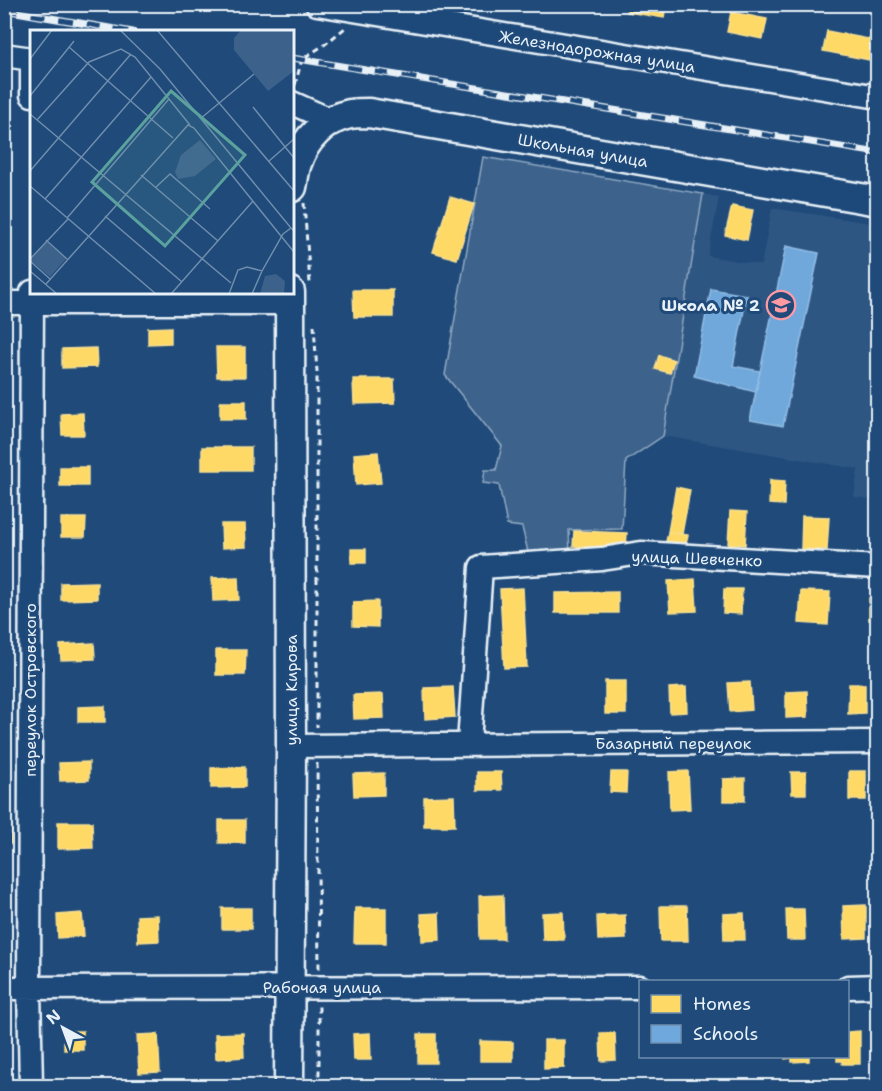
<svg xmlns="http://www.w3.org/2000/svg" width="882" height="1091" viewBox="0 0 882 1091" font-family="'Shantell Sans',sans-serif">
<rect width="100%" height="100%" fill="#1f4a7a"/>
<filter id="ink" filterUnits="userSpaceOnUse"><feTurbulence type="fractalNoise" baseFrequency=".0167" numOctaves="2"/><feDisplacementMap in="SourceGraphic" scale="12" xChannelSelector="R" yChannelSelector="G"/><feConvolveMatrix kernelMatrix="1 2 1 2 8 2 1 2 1" color-interpolation-filters="sRGB"/></filter>
<g filter="url(#ink)">
<path fill="#2e5683" d="M703,194l16,3 -11,59 53,9 11,-57 105,16v276l-23,-3 4,-28 -195,-33z"/>
<path fill="#3c628c" stroke="#92aac2" stroke-width="1.5" d="M483,157l220,37 -40,242 -37,25 -4,68 -53,1 1,26h-41l-7,-29 -15,-2 -8,-40 -16,-2 2,-13h11l6,-24 -57,-71z"/>
<path fill="#ffd966" stroke="#f8e092" stroke-width="1.5" d="M629,4h37l-2,14 -37,-6z
M731,12l36,7 -4,20 -36,-7z
M827,31l47,9 -4,20 -47,-9z
M450,197l24,7 -17,55 -24,-7z
M732,206l21,4 -6,30 -22,-5z
M353,290h40v27h-39z
M171,327v16l-23,1v-16z
M216,347h29v30h-28z
M96,348l1,19 -35,1v-19z
M659,355l15,5 -4,13 -15,-4z
M353,379h41l1,24 -41,1z
M220,401h26v18h-26z
M83,413l1,22h-22l-1,-21z
M202,447h49v23h-49z
M378,452l3,31 -25,2 -2,-31z
M60,467h28v19h-28z
M770,480l15,1 -1,24 -15,-1z
M676,487l14,3 -8,44 -14,-2z
M730,511l17,1 -2,33 -17,-1z
M802,516l27,1 -2,33 -26,-1z
M61,518h25l-1,19h-24z
M221,524h24l1,23 -24,1z
M574,531l53,2 -1,15 -53,-2z
M668,532l20,3 -4,19 -20,-3z
M351,549h15v14h-15z
M238,577l1,23 -26,1 -1,-23z
M695,579l2,32 -27,1 -2,-31z
M97,582v17l-36,1v-17z
M523,588l4,79 -23,1 -4,-79z
M724,589h18l-1,25 -18,-1z
M801,591l29,1 -2,33 -29,-2z
M618,592v21h-63v-20z
M869,598h9v22h-9z
M378,601v26l-25,-1v-24z
M94,643l1,16 -34,1 -1,-15z
M216,650h30l-1,25h-29z
M605,681h21v33h-21z
M750,682l2,28 -22,2 -2,-29z
M849,684h16v29l-17,1z
M453,687l2,30 -30,2 -1,-31z
M686,687l1,25 -17,1 -1,-25z
M807,691l1,26 -22,1v-26z
M383,694l1,24 -30,1 -1,-24z
M105,706v16h-27v-15z
M89,762v18l-29,1 -1,-18z
M245,767v20l-34,1v-20z
M688,771l2,38 -20,1 -1,-38z
M849,771h17v29h-17z
M477,772h24l1,18h-25z
M611,772h16l-1,21 -16,-1z
M791,772h15v22h-14z
M384,773v22l-30,1 -1,-22z
M745,778v23h-22v-22z
M454,796l1,30h-31v-29z
M4,819h7v25h-7z
M219,820h26v23h-26z
M58,822h34l1,26 -35,1z
M503,895l1,44h-24l-1,-43z
M866,905v33l-22,1 -1,-33z
M660,906h27l1,35h-27z
M222,908h29v21h-29z
M355,908h31v35h-32z
M786,909h18l1,31h-18z
M563,912l1,28h-21l-1,-27z
M82,913l2,23 -26,2 -1,-23z
M439,913l1,27 -18,1 -1,-27z
M744,913l1,27h-21l-1,-26z
M158,915l1,26 -21,1 -1,-26z
M625,915l1,24 -28,1 -1,-24z
M64,1031h19v19h-19z
M860,1031v33h-18v-3h-5v-5h11v-24z
M243,1033l1,24 -28,2 -1,-25z
M370,1033l1,27h-17l-1,-26z
M600,1033h15l1,27 -15,1z
M158,1034l2,38 -21,1 -2,-38z
M418,1034h18v29h-18z
M544,1040h20v28l-20,1z
M480,1041l33,1v19h-33z
M785,1056h24v5l-17,1v-4l-7,1z
M61,1081l26,1 -1,4h-25z"/>
<path fill="#6fa8dc" stroke="#93bee4" stroke-width="1.5" d="M786,246l33,7 -36,173 -33,-6z
M711,289l36,6 -14,71 27,5 -4,21 -62,-16z"/>
<g fill="none" stroke-linecap="round" stroke-linejoin="round">
<g stroke="#e8f1f8" stroke-width="27">
<path id="minor" d="M317,4l561,93
M4,55l28,4v36
M292,103l38,17
M4,303h286
M469,744l12,-177 121,-8 39,-6 237,14
M291,746l587,-4
M848,987l30,-1
M4,988l636,-1
M31,1086l-2,-98 3,-696"/>
</g>
<g stroke="#e8f1f8" stroke-width="33">
<path id="major" d="M292,187c2,-8 2,-16 5,-24 8,-24 27,-44 53,-49 6,-1 13,-1 19,-1l509,88
M289,1086l2,-340 -1,-454"/>
</g>
<path stroke="#e8f1f8" stroke-width="3" stroke-dasharray="6 4.5" stroke-linecap="butt" d="M295,85l7,-26 22,-14 21,-17
M304,203l6,80
M314,325l3,47v355
M317,763l2,207
M319,1086v-80"/>
<use href="#minor" stroke="#1f4a7a" stroke-width="22"/>
<use href="#major" stroke="#1f4a7a" stroke-width="28"/>
<g stroke="#e8f1f8" stroke-width="7">
<path id="rail" d="M4,10l129,22
M292,58l586,95"/>
</g>
<use href="#rail" stroke="#1f4a7a" stroke-width="4.5" stroke-dasharray="14" stroke-linecap="butt"/>
</g>
</g>
<defs>
<g id="school-ring" transform="scale(1.5)"><circle r="9.5" fill="#1f4a7a" stroke="#ff9aa2" stroke-width="1.5"/><path d="M0-5L7-2L0 1L-7-2ZM-4 1L0 2.5L4 1V4Q0 6-4 4Z" fill="#ff9aa2"/></g>
</defs>
<g fill-rule="evenodd">
<use href="#school-ring" x="781" y="305"/>
</g>
<g text-anchor="middle" stroke-width="6" stroke-linejoin="round" paint-order="stroke">
<g font-size="16" fill="#e8f1f8" stroke="#1f4a7a">
<text transform="translate(597 51) rotate(9)" y="6">Железнодорожная улица</text>
<text transform="translate(583 150) rotate(10)" y="6">Школьная улица</text>
<text transform="translate(697 558) rotate(2)" y="6">улица Шевченко</text>
<text transform="translate(30 690) rotate(-90)" y="6">переулок Островского</text>
<text transform="translate(291 690) rotate(-90)" y="6">улица Кирова</text>
<text x="673" y="749">Базарный переулок</text>
<text x="322" y="993">Рабочая улица</text>
</g>
<g font-size="16" font-weight="bold" fill="#e8f1f8" stroke="#1f4a7a" text-anchor="end">
<text x="760" y="311">Школа № 2</text>
</g>
</g>
<g transform="translate(30 30)">
<rect width="264" height="264" fill="#1f4a7a"/>
<path d="M211,0h53v41l-26,20 -34,-41v-12zM170,110l16,19 -21,17 -17,3 -3,-7 6,-17zM16,211l20,18 -16,18 -20,-17zM246,244l9,7 -1,13h-24l5,-18z" fill="#3c628c"/>
<path fill="none" stroke="#6f8dac" stroke-width="1.5" d="M90,0l40,39 131,159M127,0l137,161M39,17l104,91M0,29l22,-29M0,66l44,-55M223,77l41,51M0,84l201,169M170,89l54,-45M7,90l52,-58 32,-13 14,8 55,68M239,131l25,-22M0,141l101,-117M111,145l77,66M0,156l126,108M126,157l14,-13 40,35M15,169l106,-122M75,186l77,66M37,188l102,-119M251,206l13,16M16,210l21,19M0,229l38,-40M0,231l20,18M0,241l27,23M16,254l142,-159 6,3 87,108M141,264l82,-93M199,264l9,-24 9,-3 15,4 21,-37 8,-6 3,3M222,264l10,-23"/>
<path fill="#5ba19e" fill-opacity="0.15" stroke="#5ba19e" stroke-width="3" d="M141,61l74,64 -80,91 -73,-64z"/>
<rect width="264" height="264" fill="none" stroke="#e8f1f8" stroke-width="3"/>
</g>
<rect width="882" height="1091" fill="none" stroke="#1f4a7a" stroke-width="24"/>
<rect x="12" y="12" width="858" height="1067" fill="none" stroke="#e8f1f8" stroke-width="2" filter="url(#ink)"/>
<rect x="639" y="980" width="210" height="78" fill="#1f4a7a" stroke="#6f8dac" stroke-width="1.5"/>
<rect x="651" y="995" width="30" height="18" fill="#ffd966" stroke="#6f8dac" stroke-width="1.5"/>
<text x="693" y="1010" font-size="18" fill="#e8f1f8">Homes</text>
<rect x="651" y="1025" width="30" height="18" fill="#6fa8dc" stroke="#6f8dac" stroke-width="1.5"/>
<text x="693" y="1040" font-size="18" fill="#e8f1f8">Schools</text>
<g transform="translate(63 1028) rotate(319)" stroke="#1f4a7a" stroke-width="4.5" paint-order="stroke">
<path d="M0-4.5L10 22L0 15L-10 22Z" fill="#e8f1f8"/>
<text y="-9" font-size="16" font-weight="bold" text-anchor="middle" fill="#e8f1f8">N</text>
</g>
</svg>
